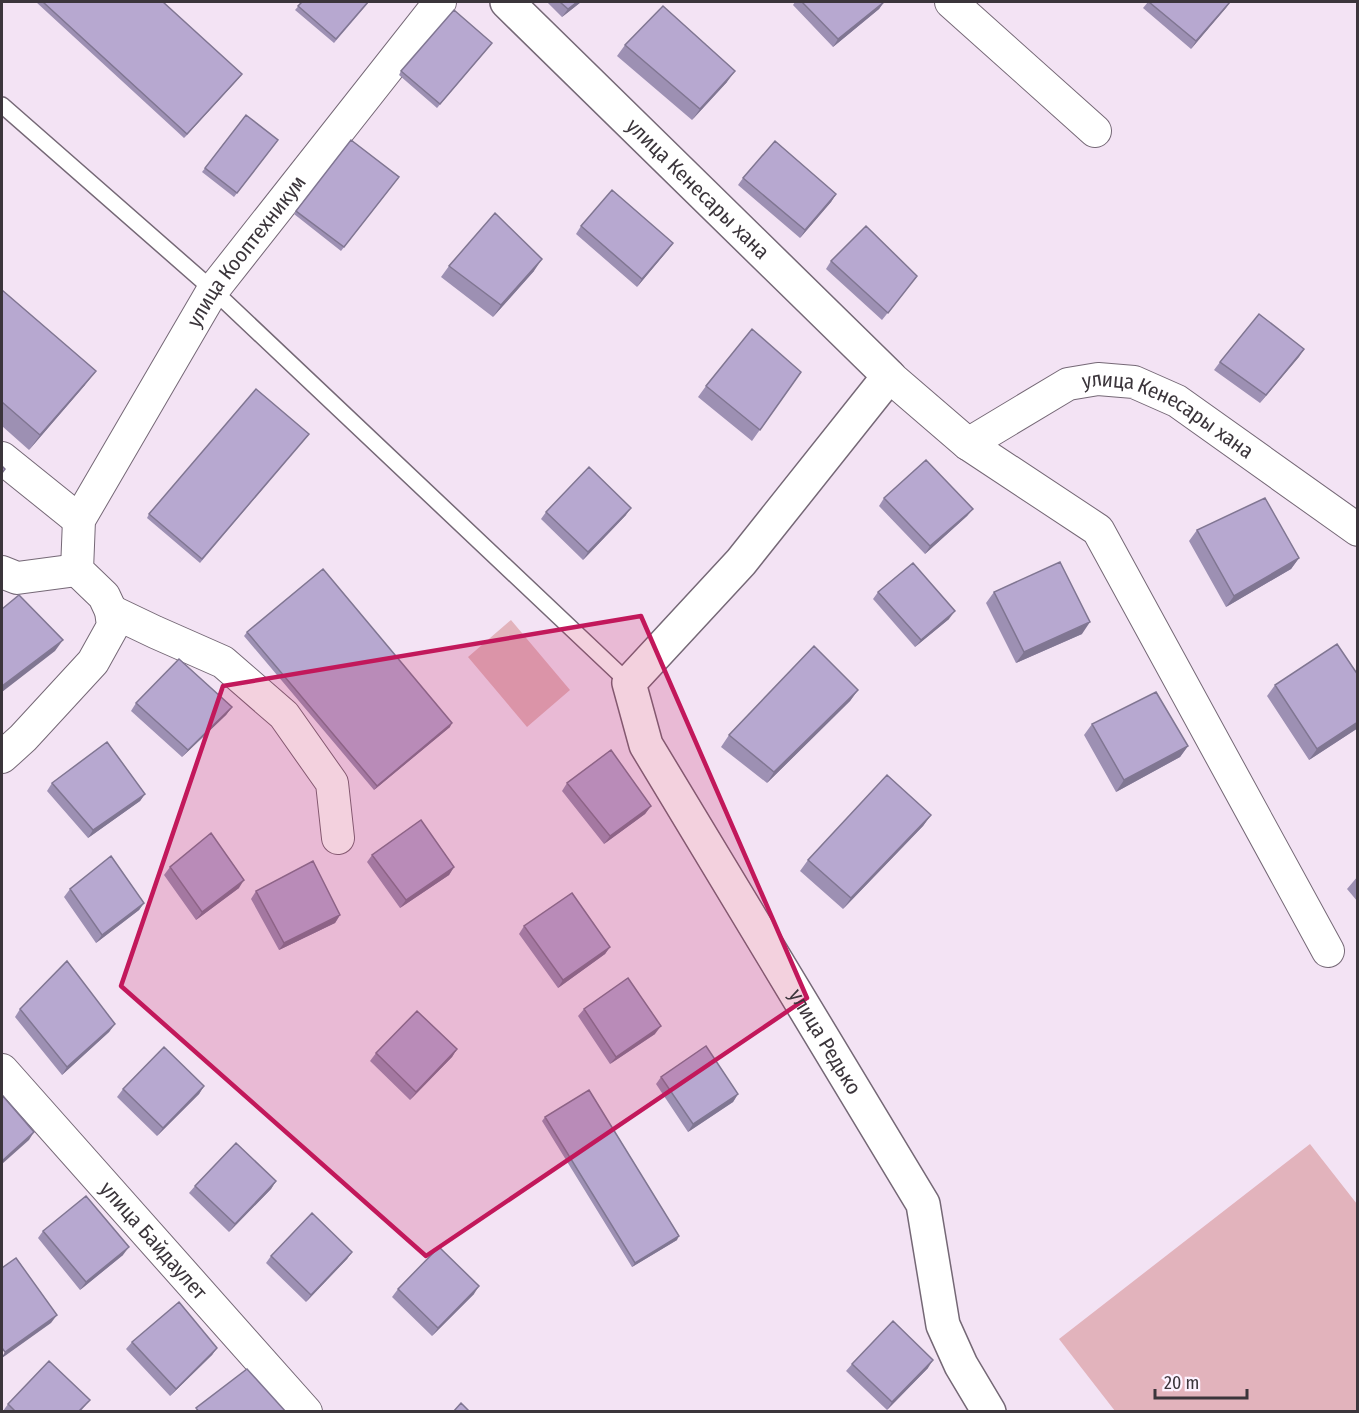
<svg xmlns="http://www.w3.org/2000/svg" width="1359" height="1413" viewBox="0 0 1359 1413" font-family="'Fira Sans Condensed',sans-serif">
<rect width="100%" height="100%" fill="#f3e3f4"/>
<path fill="#e2b3bc" d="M511,620l59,70 -43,37 -59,-70z
M1310,1144l47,60v207h-242l-56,-72z"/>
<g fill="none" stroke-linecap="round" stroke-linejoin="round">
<g stroke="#756876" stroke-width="18">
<path id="service" d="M2,105l211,185 416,393"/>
</g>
<g stroke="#756876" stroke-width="34">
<g id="minor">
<path d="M951,2l144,129"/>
<path d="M889,376l79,68 130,86 230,421"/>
<path id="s1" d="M968,444l100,-60 30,-5 36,3 43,19 181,129"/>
<path d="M2,458l77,62"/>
<path d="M2,572l15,6 60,-8"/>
<path d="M111,611l44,21 68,30 61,53 48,68 6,55"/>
<path id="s2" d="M2,757l21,-19 70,-76 20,-36 -2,-15 -7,-15 -27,-26 2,-50 134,-230 227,-288"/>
<path id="s3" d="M2,1070l304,342"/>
</g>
</g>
<g stroke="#756876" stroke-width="36">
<g id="tertiary">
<path id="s4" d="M507,2l382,374 -148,186 -112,121 17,62 277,459 20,121 18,40 28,47"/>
</g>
</g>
<use href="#service" stroke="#fff" stroke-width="15"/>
<use href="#minor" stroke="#fff" stroke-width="32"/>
<use href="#tertiary" stroke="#fff" stroke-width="33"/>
</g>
<path fill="#9d90b3" d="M36,2h127l76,76 -55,60z
M302,2h67l-35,41 -39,-33z
M547,2h34l-19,15z
M795,2h89l-5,7 -46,38 -40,-42z
M1148,2h82l-39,47 -48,-41z
M625,45l102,37 -35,38 -75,-64z
M489,47l-52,61 -38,-33 2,-4z
M246,115l32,25 -44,57 -32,-25z
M351,140l48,37 -58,74 -47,-37z
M743,178l93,16 -5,8 -31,36 -62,-53z
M581,226l92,17 -5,7 -31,37 -61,-53z
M831,261l80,23 -29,36 -56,-51z
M449,266l85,5 -41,46 -52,-40z
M2,290l83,95 -56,65 -27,-24z
M1304,349l-44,54 -46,-33 6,-8z
M801,372l-49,69 -54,-44 8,-11z
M309,434l-109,129 -53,-45 2,-4z
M884,498l89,11 -6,7 -42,38 -46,-48z
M546,512l80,3 -43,45 -42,-41z
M1197,530l102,28 -8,11 -65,38 -37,-66z
M878,592l71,27 -34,28 -42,-48z
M994,592l88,42 -66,29 -30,-60z
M247,632l203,95 -76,63 -130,-154z
M1275,685l83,43 -49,32 -42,-64z
M858,690l-8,11 -83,82 -46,-36 8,-12z
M136,703l96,4 -6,8 -44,42 -51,-46z
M1092,724l96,22 -8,11 -64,35 -32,-57z
M52,783l93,11 -5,7 -52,37 -41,-47z
M567,783l84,23 -6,8 -41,30 -42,-53z
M931,815l-8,11 -80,83 -43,-38 8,-11z
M372,855l82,12 -5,8 -49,33 -33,-46z
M170,867l69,21 -43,32 -32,-45z
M1358,876v26l-11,-13z
M70,889l74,14 -5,7 -43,33 -32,-46z
M256,891l84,24 -5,8 -56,27 -28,-51z
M524,926l86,21 -5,7 -47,34 -39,-54z
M20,1009l95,15 -6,8 -47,43 -47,-58z
M584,1009l71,25 -45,30 -32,-48z
M457,1049l-5,8 -42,43 -40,-39 6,-8z
M661,1077l77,17 -5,8 -45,30 -32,-48z
M204,1086l-5,8 -42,42 -40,-39 6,-8z
M545,1117l132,123 -45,27 -90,-146z
M276,1181l-5,8 -42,43 -40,-39 6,-7z
M43,1231l80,24 -43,35 -42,-52z
M352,1252l-5,7 -41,43 -40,-39 5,-7z
M398,1289l76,5 -42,42 -40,-39z
M132,1342l85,6 -5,7 -42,41 -44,-47z
M852,1364l76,4 -41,42 -41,-39z
M90,1400l-10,12 -77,-1 5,-7z"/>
<path fill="#807692" d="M577,2h4l-19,15 6,-8z
M884,2l-5,7 -46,38 5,-8z
M1230,2l-4,6 -35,41 5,-8z
M735,71l-8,11 -35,38 8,-11z
M242,74l-3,4 -55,60 3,-4z
M836,194l-5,8 -31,36 5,-8z
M673,243l-5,7 -31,37 5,-8z
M542,259l-8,12 -41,46 8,-12z
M1304,349l-5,8 -39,46 6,-8z
M96,371l-11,14 -56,65 11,-15z
M631,508l-5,7 -43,45 5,-8z
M973,509l-6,7 -42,38 5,-8z
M1299,558l-8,11 -65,38 8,-11z
M955,611l-6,8 -34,28 6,-7z
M1090,622l-8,12 -66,29 8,-11z
M63,640l-8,11 -53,41v-6z
M858,690l-8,11 -83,82 7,-11z
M232,707l-6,8 -44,42 6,-7z
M1358,722v6l-49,32 8,-11z
M452,723l-2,4 -76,63 3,-4z
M1188,746l-8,11 -64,35 8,-12z
M145,794l-5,7 -52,37 5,-8z
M651,806l-6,8 -41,30 6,-8z
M931,815l-8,11 -80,83 8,-11z
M454,867l-5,8 -49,33 6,-8z
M244,880l-5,8 -43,32 6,-8z
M144,903l-5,7 -43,33 6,-8z
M340,915l-5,8 -56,27 5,-7z
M610,947l-5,7 -47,34 5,-8z
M115,1024l-6,8 -47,43 5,-8z
M661,1026l-6,8 -45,30 6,-7z
M457,1049l-5,8 -42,43 6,-8z
M204,1086l-5,8 -42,42 6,-8z
M738,1094l-5,8 -45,30 5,-8z
M34,1132l-5,8 -27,24v-3z
M276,1181l-5,8 -42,43 6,-8z
M679,1236l-2,4 -45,27 3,-4z
M129,1247l-6,8 -43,35 6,-8z
M352,1252l-5,7 -41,43 5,-7z
M479,1286l-5,8 -42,42 6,-8z
M57,1315l-6,8 -49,35v-1l3,-5z
M217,1348l-5,7 -42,41 6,-7z
M933,1360l-5,8 -41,42 5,-8z"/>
<path fill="#b7a8d0" stroke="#807692" stroke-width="1.5" d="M43,2h120l79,72 -55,60z
M302,2h66l-32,37 -38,-33z
M560,2h17l-9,7z
M802,2h82l-46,37z
M1149,2h81l-34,39z
M663,6l72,65 -35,38 -75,-64z
M454,10l38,33 -52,61 -39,-33z
M246,115l32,25 -41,53 -32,-25z
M351,140l48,37 -55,70 -48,-36z
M775,141l61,53 -31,36 -62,-52z
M612,190l61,53 -31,36 -61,-53z
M495,213l47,46 -41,46 -52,-39z
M866,226l51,50 -29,37 -57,-52z
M2,290l94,81 -56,64 -38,-33z
M1259,314l45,35 -38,46 -46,-33z
M752,329l49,43 -41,58 -54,-44z
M256,389l53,45 -107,125 -53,-45z
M926,460l47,49 -43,37 -46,-48z
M2,466l3,3 -3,4z
M589,467l42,41 -43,44 -42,-40z
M1265,498l34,60 -65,38 -37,-66z
M1060,562l30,60 -66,30 -30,-60z
M913,563l42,48 -34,29 -43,-48z
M323,569l129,154 -75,63 -130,-154z
M19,595l44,45 -61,46v-77z
M1337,644l21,31v47l-41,27 -42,-64z
M814,646l44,44 -84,82 -45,-37z
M179,659l53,48 -44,43 -52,-47z
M1156,692l32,54 -64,34 -32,-56z
M107,742l38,52 -52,36 -41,-47z
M611,750l40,56 -41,30 -43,-53z
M887,775l44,40 -80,83 -43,-38z
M421,820l33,47 -48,33 -34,-45z
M211,833l33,47 -42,32 -32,-45z
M111,856l33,47 -42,32 -32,-46z
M313,861l27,54 -56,28 -28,-52z
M572,893l38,54 -47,33 -39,-54z
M67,961l48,63 -48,43 -47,-58z
M628,978l33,48 -45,31 -32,-48z
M417,1011l40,38 -41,43 -40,-39z
M706,1046l32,48 -45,30 -32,-47z
M164,1047l40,39 -41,42 -40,-39z
M589,1090l90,146 -44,27 -90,-146z
M2,1095l32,37 -32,29z
M236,1143l40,38 -41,43 -40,-38z
M86,1196l43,51 -43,35 -43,-51z
M312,1213l40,39 -41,43 -40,-39z
M439,1247l40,39 -41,42 -40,-39z
M16,1258l41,57 -52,37 -3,-4v-80z
M179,1302l38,46 -41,41 -44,-47z
M893,1321l40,39 -41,42 -40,-38z
M49,1361l41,39 -12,12h-62l-8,-8z
M247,1369l39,43h-87l-3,-4z
M461,1403l9,9h-17z"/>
<path fill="#c2185b" fill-opacity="0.2" stroke="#c2185b" stroke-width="4.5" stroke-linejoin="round" d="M641,616l166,382 -381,258 -305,-270 102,-300z"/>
<g text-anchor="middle" stroke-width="4.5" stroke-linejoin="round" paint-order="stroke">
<g font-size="21" fill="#3b353b" stroke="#fef2ff">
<text dy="7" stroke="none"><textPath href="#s4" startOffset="267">улица Кенесары хана</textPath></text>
<text dy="7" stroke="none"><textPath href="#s2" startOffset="609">улица Кооптехникум</textPath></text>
<text dy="7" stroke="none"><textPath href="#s1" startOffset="226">улица Кенесары хана</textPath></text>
<text dy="7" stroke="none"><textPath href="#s4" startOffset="1348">улица Редько</textPath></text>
<text dy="7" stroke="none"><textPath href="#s3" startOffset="228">улица Байдаулет</textPath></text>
</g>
</g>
<rect width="1359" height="1413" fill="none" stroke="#3b353b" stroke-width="6"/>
<path d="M1155 1389v9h92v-9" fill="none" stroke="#3b353b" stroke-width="3"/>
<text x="1164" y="1389" font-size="18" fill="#3b353b" stroke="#fef2ff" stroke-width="4.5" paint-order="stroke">20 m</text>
</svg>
